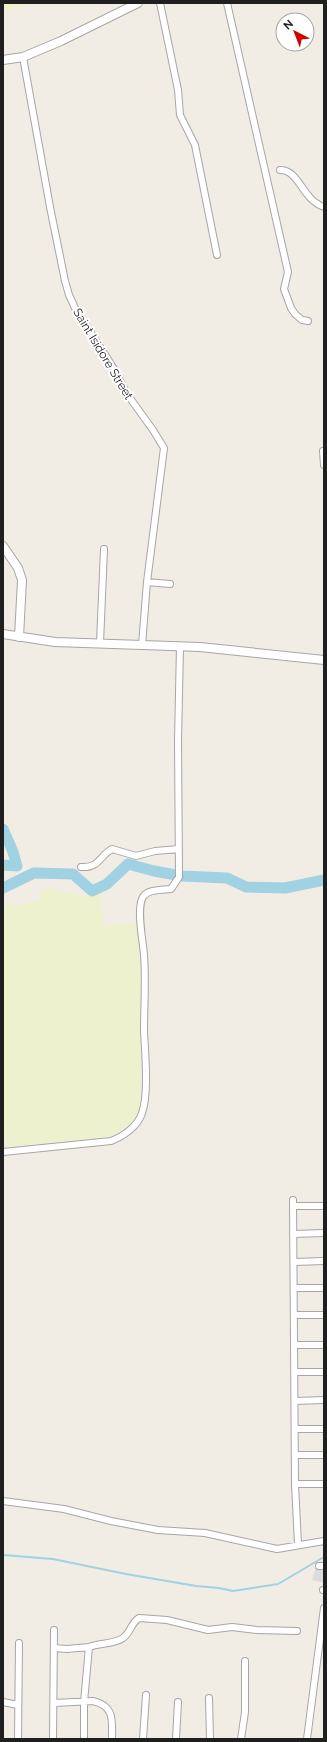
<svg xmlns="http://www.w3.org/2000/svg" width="327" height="1742" viewBox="0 0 327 1742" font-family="Raleway,sans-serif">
<rect width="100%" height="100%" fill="#f1ede4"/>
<path fill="#dddcdc" d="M324,1562v21l-12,-3 5,-16z"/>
<path fill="#eef1ce" d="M3,3h29l-29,9z
M48,888l11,2 4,4 11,-2 3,5 24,-6 2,35 37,-4 2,79 -2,106 -7,15 -16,12 -13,3 -101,10v-245l13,3 23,-4 2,-8z"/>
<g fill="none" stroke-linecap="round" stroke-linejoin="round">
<path stroke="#a0d2e3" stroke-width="2" d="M3,1555l50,4 73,15 70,12 23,2 14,3 45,-7 46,-27"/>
<path stroke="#a0d2e3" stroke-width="11" d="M3,829l10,23 4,14 -14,-1
M3,888l31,-15 39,1 19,17 15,-7 21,-20 26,7 28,5 45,2 19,9 39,1 39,-8"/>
<g stroke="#a6a6a6" stroke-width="8">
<path id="minor" d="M160,3l18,87 2,25 15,30 22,110
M227,3l61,269 -4,17 7,19 4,6 7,6 6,1
M23,57l27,150 15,74 4,14 6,13 39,61 13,25 26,36 11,18 -17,134 -5,63
M280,170c20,0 21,29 44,37
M323,451l1,14
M147,582l23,2
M100,643l4,-94
M81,867c19,1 18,-11 31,-18l24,7 19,-5 24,-2
M3,1152l108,-11c13,-5 27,-15 31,-28 7,-19 3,-61 2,-82 0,-25 2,-51 0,-76 -1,-14 -8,-47 -1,-58 5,-8 19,-7 28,-8l8,-12 -1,-136 2,-95
M293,1200l2,284 3,60
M293,1206h31
M293,1234l31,-1
M294,1262l30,-1
M294,1288h30
M294,1315h30
M294,1345h30
M294,1372h30
M295,1401l29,-1
M295,1429h29
M295,1455h29
M295,1484h29
M3,1501l61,8 47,12 47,9 47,3 72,16 47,-8
M319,1566h5
M323,1590h1
M54,1648l13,1 22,-2
M209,1698l1,41
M3,1702l15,3
M54,1703l39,-2c22,5 19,20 19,38
M18,1739l1,-96
M53,1739l1,-109
M84,1739v-37l5,-55c10,-4 26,-3 34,-9 8,-6 8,-15 16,-20l28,2 41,10 24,-3 25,3 40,1
M143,1739l3,-44
M176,1739l2,-37
M241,1739l4,-27v-51
M307,1739l17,-131"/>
</g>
<g stroke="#a6a6a6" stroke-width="10">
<path id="tertiary" d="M3,60l20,-3 38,-16 77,-38
M3,546l15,22 4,12 -3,57
M3,634l52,8 145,5 124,13"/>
</g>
<use href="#minor" stroke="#fff" stroke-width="6"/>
<use href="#tertiary" stroke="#fff" stroke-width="8"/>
</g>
<g text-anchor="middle" stroke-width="4" stroke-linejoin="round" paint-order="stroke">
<g font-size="12" fill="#1f1f1f" stroke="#fff">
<text transform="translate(103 354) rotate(59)" y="4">Saint Isidore Street</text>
</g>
</g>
<rect width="327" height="1742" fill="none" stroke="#1f1f1f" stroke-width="8"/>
<g transform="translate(295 32) rotate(318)"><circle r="19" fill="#ffffff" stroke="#a5a5a5"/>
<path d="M0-3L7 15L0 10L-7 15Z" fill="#ce0600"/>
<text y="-6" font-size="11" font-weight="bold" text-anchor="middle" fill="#1f1f1f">N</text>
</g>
</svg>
